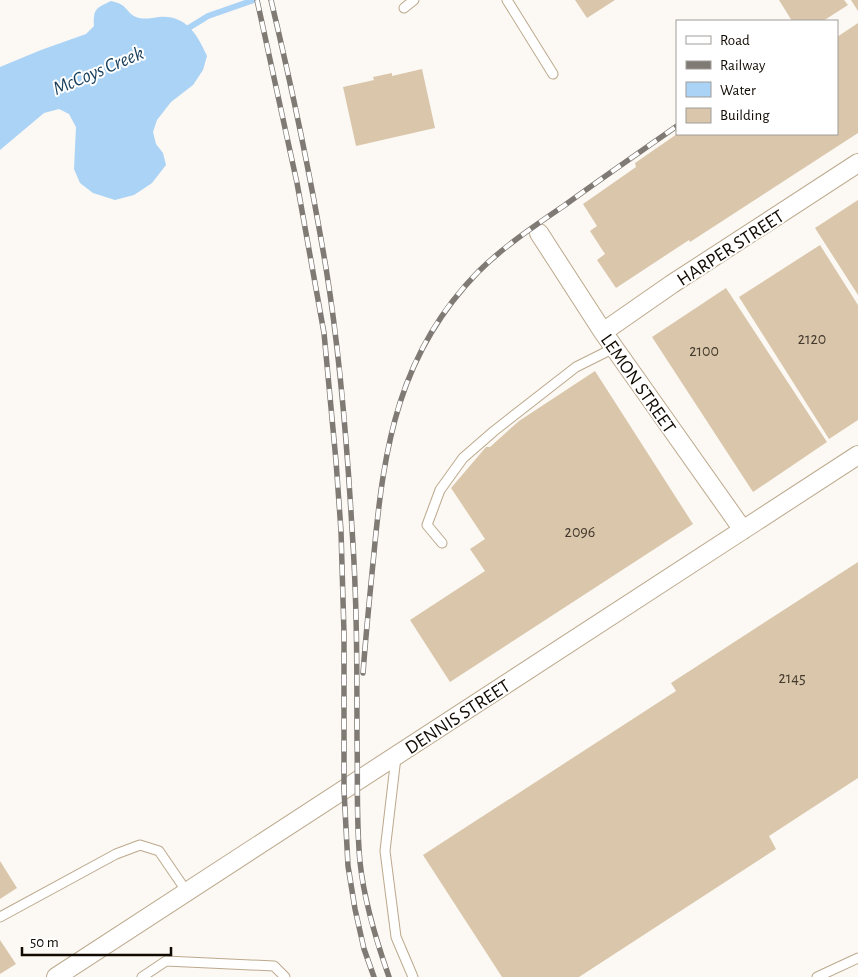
<svg xmlns="http://www.w3.org/2000/svg" width="858" height="977" viewBox="0 0 858 977" font-family="'Alegreya Sans',sans-serif">
<rect width="100%" height="100%" fill="#fcf8f3"/>
<path fill="#aad3f6" d="M111,1c17,3 15,12 25,16 7,3 16,1 23,0 27,-2 38,17 48,39l-4,14 -10,15 -22,17 -14,18 -4,12 3,12 7,9 3,12 -14,18 -18,12 -19,5 -22,-7 -13,-10 -6,-14 2,-42 -7,-13 -10,-5 -15,4 -44,37v-83l41,-17 45,-16 8,-8c-1,-17 2,-18 17,-25z"/>
<g fill="none" stroke-linecap="round" stroke-linejoin="round">
<path stroke="#aad3f6" stroke-width="6" d="M182,32l26,-16 46,-16"/>
</g>
<path fill="#dac7ab" d="M575,0h40l-28,18z
M779,0h65l4,5 -25,16h-31z
M851,0h7v11z
M858,23v110l-168,109 -1,-2 -73,48 -19,-28 8,-6 -15,-23 7,-5 -14,-22 53,-37 -1,-4 42,-29h160v-97z
M422,69l13,59 -79,18 -13,-59 31,-7 -1,-3 19,-4v3z
M858,200v95l-43,-67z
M820,245l38,60v115l-29,19 -90,-142z
M726,288l101,154 -74,50 -101,-155z
M595,371l98,153 -243,158 -40,-62 75,-49 -15,-22 15,-10 -34,-51 35,-41h4l29,-26z
M858,562v216l-89,58 7,13 -197,128h-77l-79,-122 253,-164 -5,-8z
M0,861l17,27 -17,11z
M0,940l16,24 -16,10z"/>
<g fill="none" stroke-linecap="round" stroke-linejoin="round">
<g stroke="#bca98d" stroke-width="11">
<path id="service" d="M507,0l46,74
M404,8l10,-8
M442,543l-15,-18 13,-35 23,-32 31,-27 82,-64 38,-19
M396,757l-11,94 11,86 17,40
M0,917l116,-63 24,-9 19,6 28,41
M142,977l24,-16 108,5 11,11
M817,977l41,-19"/>
</g>
<g stroke="#bca98d" stroke-width="20">
<path id="minor" d="M539,233l64,99 140,198
M603,332l69,-48 186,-121
M56,977l802,-522"/>
</g>
<use href="#service" stroke="#fff" stroke-width="9"/>
<use href="#minor" stroke="#fff" stroke-width="18"/>
<g stroke="#807a74" stroke-width="5.5">
<path id="rail" d="M257,0l40,183 27,150 12,128 5,70 3,103v156l4,76 7,43 9,40 10,28
M271,0c21,88 40,178 55,268 14,86 21,174 26,261 5,69 5,139 5,209 1,41 -1,82 3,124 4,39 16,78 29,115
M363,673c3,-40 7,-80 11,-120 10,-108 25,-200 104,-281 26,-26 58,-47 87,-67 37,-27 75,-53 112,-79"/>
</g>
<use href="#rail" stroke="#fff" stroke-width="4" stroke-dasharray="11" stroke-linecap="butt"/>
</g>
<g text-anchor="middle" stroke-width="4" stroke-linejoin="round" paint-order="stroke">
<g font-size="16" fill="#43392d">
<text x="812" y="344">2120</text>
<text x="704" y="356">2100</text>
<text x="580" y="537">2096</text>
<text x="792" y="683">2145</text>
</g>
<g font-size="19" fill="#110a03" stroke="#fff">
<text transform="translate(730 247) rotate(-33)" y="7">HARPER STREET</text>
<text transform="translate(639 383) rotate(55)" y="7">LEMON STREET</text>
<text transform="translate(457 716) rotate(-33)" y="7">DENNIS STREET</text>
</g>
<g font-size="20" font-style="italic" fill="#183f5c" stroke="#fff">
<text transform="translate(98 70) rotate(-23)" y="7">McCoys Creek</text>
</g>
</g>
<rect x="676" y="20" width="162" height="115" fill="#ffffff" stroke="#a09d9a"/>
<rect x="686" y="36" width="25" height="8" fill="#ffffff" stroke="#a09d9a"/>
<text x="720" y="45" font-size="15" fill="#110a03">Road</text>
<rect x="686" y="61" width="25" height="8" fill="#807a74" stroke="#a09d9a"/>
<text x="720" y="70" font-size="15" fill="#110a03">Railway</text>
<rect x="686" y="82" width="25" height="15" fill="#aad3f6" stroke="#a09d9a"/>
<text x="720" y="95" font-size="15" fill="#110a03">Water</text>
<rect x="686" y="108" width="25" height="15" fill="#dac7ab" stroke="#a09d9a"/>
<text x="720" y="120" font-size="15" fill="#110a03">Building</text>
<path d="M22 947v8h149v-8" fill="none" stroke="#110a03" stroke-width="2.5"/>
<text x="30" y="947" font-size="15" fill="#110a03" stroke="#ffffff" stroke-width="4" paint-order="stroke">50 m</text>
</svg>
